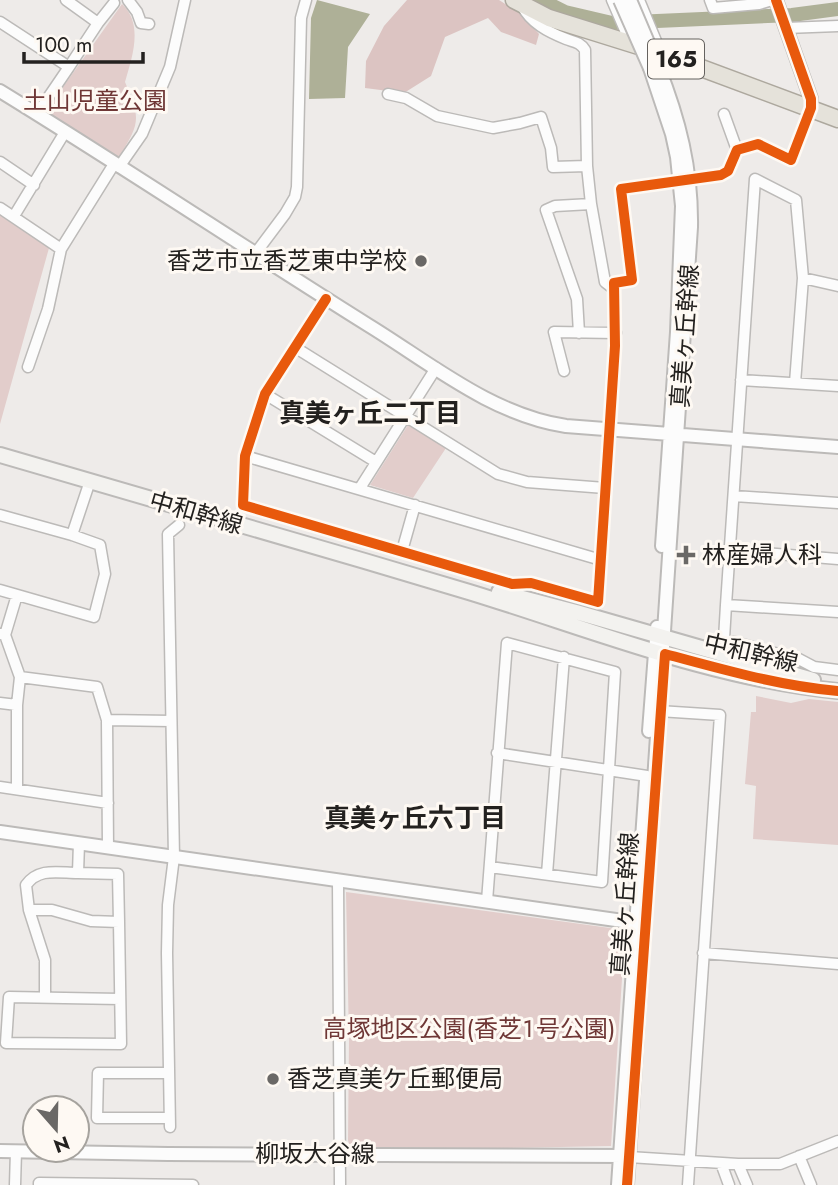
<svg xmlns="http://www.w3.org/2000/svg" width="838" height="1185" viewBox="0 0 838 1185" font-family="Jost,'Noto Sans JP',sans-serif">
<rect width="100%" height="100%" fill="#eeebe9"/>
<path fill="#e2cdcb" d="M122,4c22,20 10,54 3,78 16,37 15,41 -6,75l-73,-46z
M0,215l49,33 -49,176z
M408,425l38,23 -33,50 -43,-13z
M756,696l35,7 18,-4 29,3v143l-85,-6 3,-53 -11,-2 6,-72h5z
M346,892l264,36 15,5 -14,213 -246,5 -15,-3 -2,-8 1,-101z"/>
<path fill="#dcc4c2" d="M407,0h92l22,14 18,20 -3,11 -35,-13 -13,-14 -43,19 -14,39 -27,17 -39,-5 1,-27 18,-35z"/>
<path fill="#aeb097" d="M317,0l53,14 -22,33 -3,51 -36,1 2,-81z"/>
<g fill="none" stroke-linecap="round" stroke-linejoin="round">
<path stroke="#aeb097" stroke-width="14" d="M541,0l24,12 47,11 180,-8 46,-6"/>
<g stroke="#bcbab8" stroke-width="13">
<path id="minor" d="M66,0l32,23
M128,0l9,12 4,11 8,1
M612,0l19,44
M639,0l22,53
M710,0l3,8 46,-4 13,-4
M522,6c9,17 26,26 44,33 8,3 14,3 19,11l2,116 4,38 14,78 9,7
M0,22l69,45 -32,47
M786,28l52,-2
M69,67l29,-44 16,-20
M388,94l18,4 31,18 56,12 27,-5 21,-6 10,31 2,19 34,-1
M724,114l13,36
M0,162l34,23
M119,167l23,-33 28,-67 15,-67
M0,208l61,41
M14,216l51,-84
M255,254l30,-40 10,-17 2,-10 4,-169 5,-18
M803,278l35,8
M326,299l-61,95 -20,62 -2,49 269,79 19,-1 67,19 17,-256 -1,-63 18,-3 -11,-91 100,-14 7,-4 9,-21 21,-6 33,16 20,-52
M579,333l-2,-34 -31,-89 9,-4 36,-2
M296,348l202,126 29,8 78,6
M28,367l20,-58 13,-60 53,-85
M564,371l-10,-39 62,1
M741,380l97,6
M795,383l8,-105 -7,-78 -41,-21 -29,426 112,7
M265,394l111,68
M245,456l356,104
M360,488l76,-120
M734,496l104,7
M0,515l72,20 28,10 5,29 -11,43 -94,-27
M72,535l18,-54
M730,550l108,9
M402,551l13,-46
M726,605l-2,34 50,14 21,4 19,10 24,3
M0,634l5,1 15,42 -3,28v84
M5,635l12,-40
M20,677l77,10 10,33 1,127
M0,703l17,2
M659,711l61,4 -32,470
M107,720l64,1
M497,753l150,23
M0,787l108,16
M78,873c-19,0 -39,-6 -52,12l3,25h23l39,11 28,1 -1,-48 -40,-1 1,-30
M547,874l17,-217
M338,881l2,304
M487,901l20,-258 108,29 -13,210 -112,-15
M29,910l16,50v38
M119,922l2,122 -115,-1 3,-46 111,2
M703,953l135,11
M169,1073h-71l-1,45h72
M170,1127l-3,-174 1,-48 6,-48 -6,-323 11,-9
M799,1156l12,29
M629,1157l109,7h42l58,-23
M721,1163l8,22
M738,1164l9,21
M15,1185l1,-34
M39,1185v-2l154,2"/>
</g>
<g stroke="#bcbab8" stroke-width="16">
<path id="tertiary" d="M776,0l35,99v9
M650,68l22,66 5,23 5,49 -5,126 -15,214
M0,91c124,76 245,157 368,234 62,38 124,90 198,101l272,21
M649,731l8,-104
M0,832l644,92
M0,1151l168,3 458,2
M618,1185l28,-404
M627,1185l64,-958c1,-58 -12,-108 -33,-161"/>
</g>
<g stroke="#bcbab8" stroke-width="18">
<path id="secondary" d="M0,455c156,46 313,90 469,137 121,37 243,87 369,99
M499,592l77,20 237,68"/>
</g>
<g stroke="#ada89e" stroke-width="19">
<path id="trunk" d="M514,0l35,18 112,35 177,66"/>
</g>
<use href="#minor" stroke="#fcfcfc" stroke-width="10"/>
<use href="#tertiary" stroke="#fcfcfc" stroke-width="12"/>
<use href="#secondary" stroke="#f3f2ef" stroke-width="14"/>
<use href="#trunk" stroke="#e5e2da" stroke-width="16"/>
<g stroke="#bcbab8" stroke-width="16" stroke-linecap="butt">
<path id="tertiary-bridge" d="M620,0l30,68
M630,0l28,66"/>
</g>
<use href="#tertiary-bridge" stroke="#fcfcfc" stroke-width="12"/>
<g stroke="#fef9f3" stroke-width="15">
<path id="cycleway" d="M326,299l-61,95 -20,62 -2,49 269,79 19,-1 67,19 17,-256 -1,-63 18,-3 -11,-91 100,-14 7,-4 9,-21 21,-6 33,16 20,-52v-9l-35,-99
M627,1185l38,-531c57,15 114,32 173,37"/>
</g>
<use href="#cycleway" stroke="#e8590c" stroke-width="10"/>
</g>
<g fill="#6a6866" stroke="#fef9f3" stroke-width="2.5">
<circle cx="421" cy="261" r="7"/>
<path d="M682.5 544.5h7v7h7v7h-7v7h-7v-7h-7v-7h7z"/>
<circle cx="273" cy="1079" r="7"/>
</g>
<g text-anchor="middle" stroke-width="6" stroke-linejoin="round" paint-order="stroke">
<rect fill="#fef9f3" stroke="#65625f" stroke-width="2" x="648" y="39.5" width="56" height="39" rx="5"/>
<g font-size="23" font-weight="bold" fill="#23211f">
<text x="676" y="67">165</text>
</g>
<g font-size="24" fill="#6f3736" stroke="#fef9f3">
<text x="95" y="109">土山児童公園</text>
<text x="469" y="1037">高塚地区公園(香芝１号公園)</text>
</g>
<g font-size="24" fill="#23211f" stroke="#fef9f3" text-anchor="start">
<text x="407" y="269" text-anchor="end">香芝市立香芝東中学校</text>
<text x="702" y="563">林産婦人科</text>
<text x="287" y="1087">香芝真美ケ丘郵便局</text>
</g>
<g font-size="24" fill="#23211f" stroke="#fef9f3">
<text transform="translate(685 336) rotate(-86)" y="8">真美ヶ丘幹線</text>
<text transform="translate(196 513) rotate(16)" y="8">中和幹線</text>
<text transform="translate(751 653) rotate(13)" y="8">中和幹線</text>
<text transform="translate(625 904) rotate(-86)" y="8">真美ヶ丘幹線</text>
<text x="315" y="1162">柳坂大谷線</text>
</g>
<g font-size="26" font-weight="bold" fill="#23211f" stroke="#fef9f3">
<text x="370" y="422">真美ヶ丘二丁目</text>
<text x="415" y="827">真美ヶ丘六丁目</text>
</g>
</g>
<g transform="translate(56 1129) rotate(160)"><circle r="33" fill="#fef9f3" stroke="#a6a39e" stroke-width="2"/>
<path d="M0-5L12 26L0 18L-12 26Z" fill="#6a6866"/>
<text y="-10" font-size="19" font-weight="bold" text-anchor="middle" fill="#23211f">N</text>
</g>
<path d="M24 52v10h119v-10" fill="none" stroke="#23211f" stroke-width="3.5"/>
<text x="35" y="52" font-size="21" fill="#23211f" stroke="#fef9f3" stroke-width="5" paint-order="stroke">100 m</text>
</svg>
